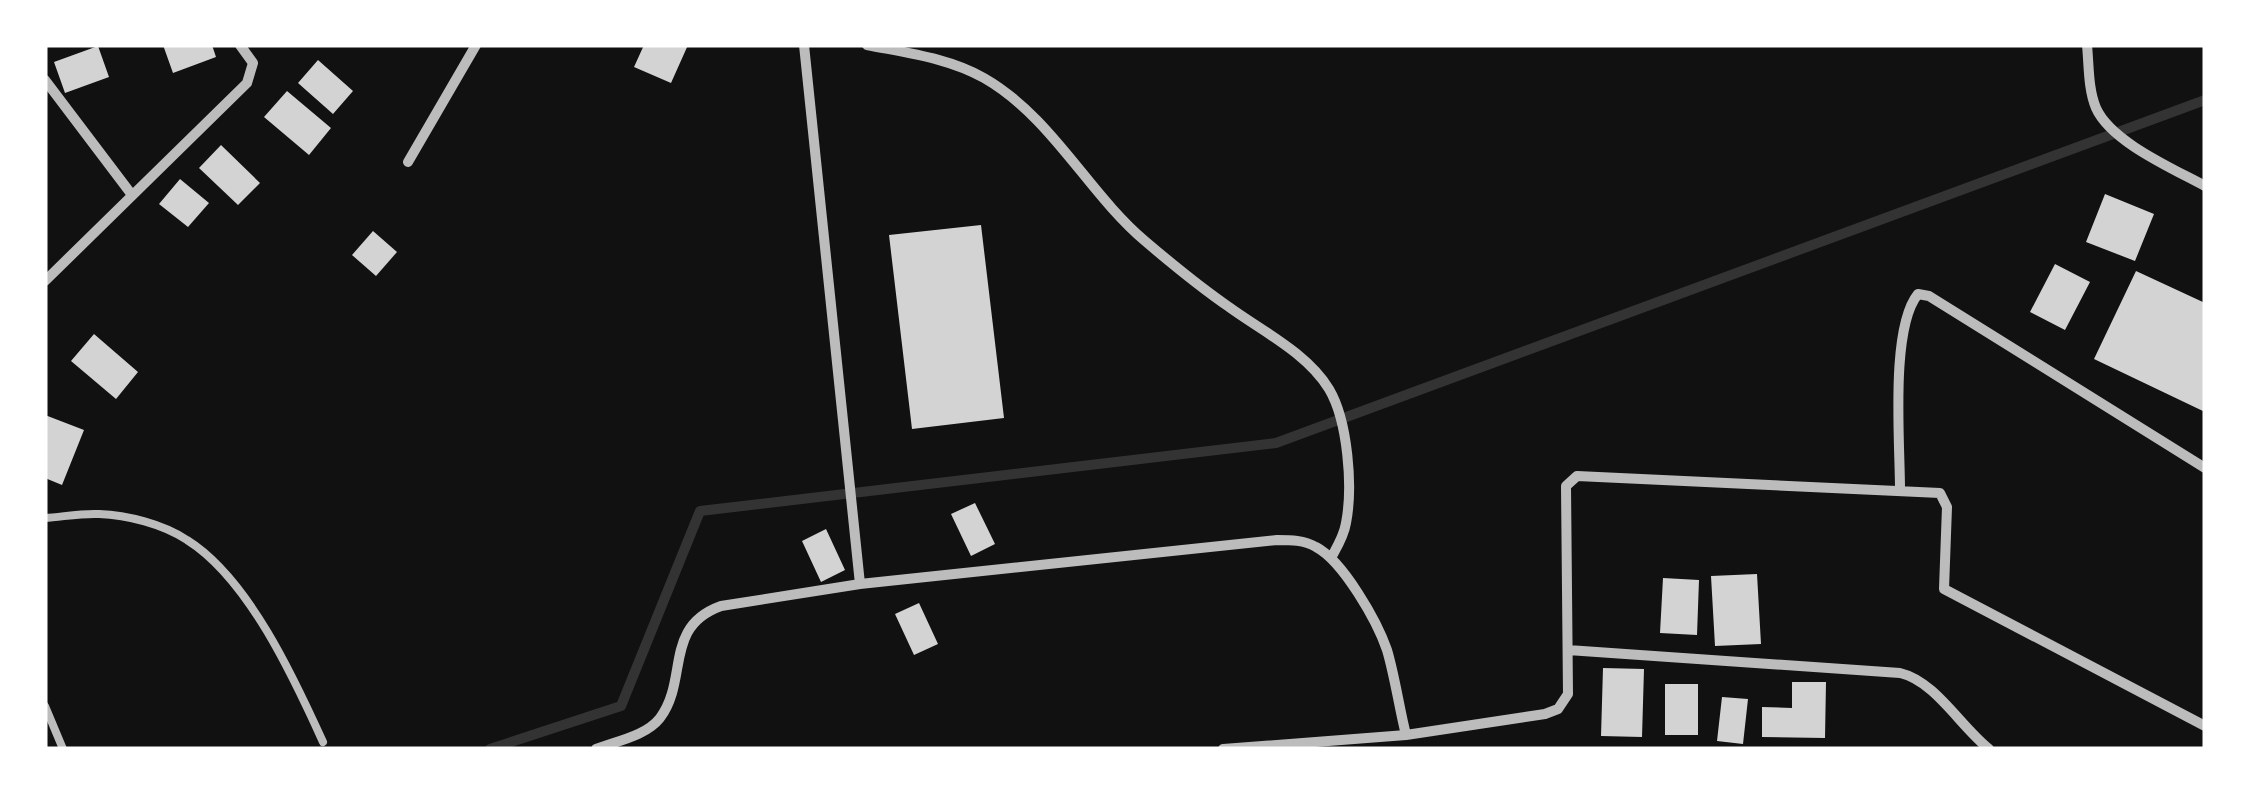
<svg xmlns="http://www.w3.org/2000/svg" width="2250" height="794" viewBox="0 0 2250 794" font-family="'Asap Condensed',sans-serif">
<rect width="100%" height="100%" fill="#111"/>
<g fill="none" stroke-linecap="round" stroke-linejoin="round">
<path stroke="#333" stroke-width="10" d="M490,749l131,-43 79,-195 576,-68 929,-343"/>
</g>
<path fill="#d3d3d3" d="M163,45h49l4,12 -43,16z
M644,45h44l-17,38 -37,-16z
M98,46l11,31 -44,16 -11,-31z
M318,60l35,31 -20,23 -35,-31z
M287,91l44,37 -22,27 -45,-38z
M221,145l39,38 -22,22 -39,-37z
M180,179l29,24 -21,24 -29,-23z
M2105,194l49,20 -19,47 -49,-19z
M981,225l23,193 -92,11 -23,-194z
M373,231l24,21 -21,24 -24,-21z
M2055,264l35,18 -25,48 -35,-18z
M2136,271l69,32v109l-111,-53z
M94,334l44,38 -22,27 -45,-38z
M45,415l39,15 -22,55 -17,-7z
M975,503l20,41 -24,12 -20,-42z
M826,529l19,41 -24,12 -19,-41z
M1757,574l4,70 -46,2 -4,-70z
M1663,578l36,2 -2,55 -37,-2z
M919,603l19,41 -24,11 -19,-41z
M1603,668l41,1 -2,68 -41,-1z
M1792,682h34l-1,56 -63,-1v-30l30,1z
M1665,684h33v51h-33z
M1722,697l26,2 -5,45 -26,-3z"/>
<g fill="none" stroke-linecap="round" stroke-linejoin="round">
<path stroke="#bcbcbc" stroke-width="8" d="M45,518c17,-1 36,-5 54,-4 28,1 64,10 88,26 61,38 107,138 136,202
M45,706l18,43"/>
<path stroke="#bcbcbc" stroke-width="10" d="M804,45l56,539
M867,45c40,8 82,13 117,33 68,39 104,115 161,163 27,23 55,46 84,66 33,24 78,46 100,82 19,32 24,98 17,134 -2,13 -9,24 -15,35
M2087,45c2,20 1,44 9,63 15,34 78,61 109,78
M45,80l87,115
M408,162l68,-117
M45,281l202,-198 6,-20 -13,-18
M1900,489c0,-46 -10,-161 18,-195l11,2 276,172
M1568,650l332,23c35,8 60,53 89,76
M596,749c21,-8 50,-13 64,-31 29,-39 3,-91 61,-112l139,-22 417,-44c14,0 27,0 39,7 27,14 61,74 71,103 8,27 12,57 19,85
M1223,749l183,-14 139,-21 13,-5 10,-15 -2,-208 11,-10 363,17 7,14 -3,82 261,137"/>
</g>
<rect width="2250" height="794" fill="none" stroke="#ffffff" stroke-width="95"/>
</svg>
